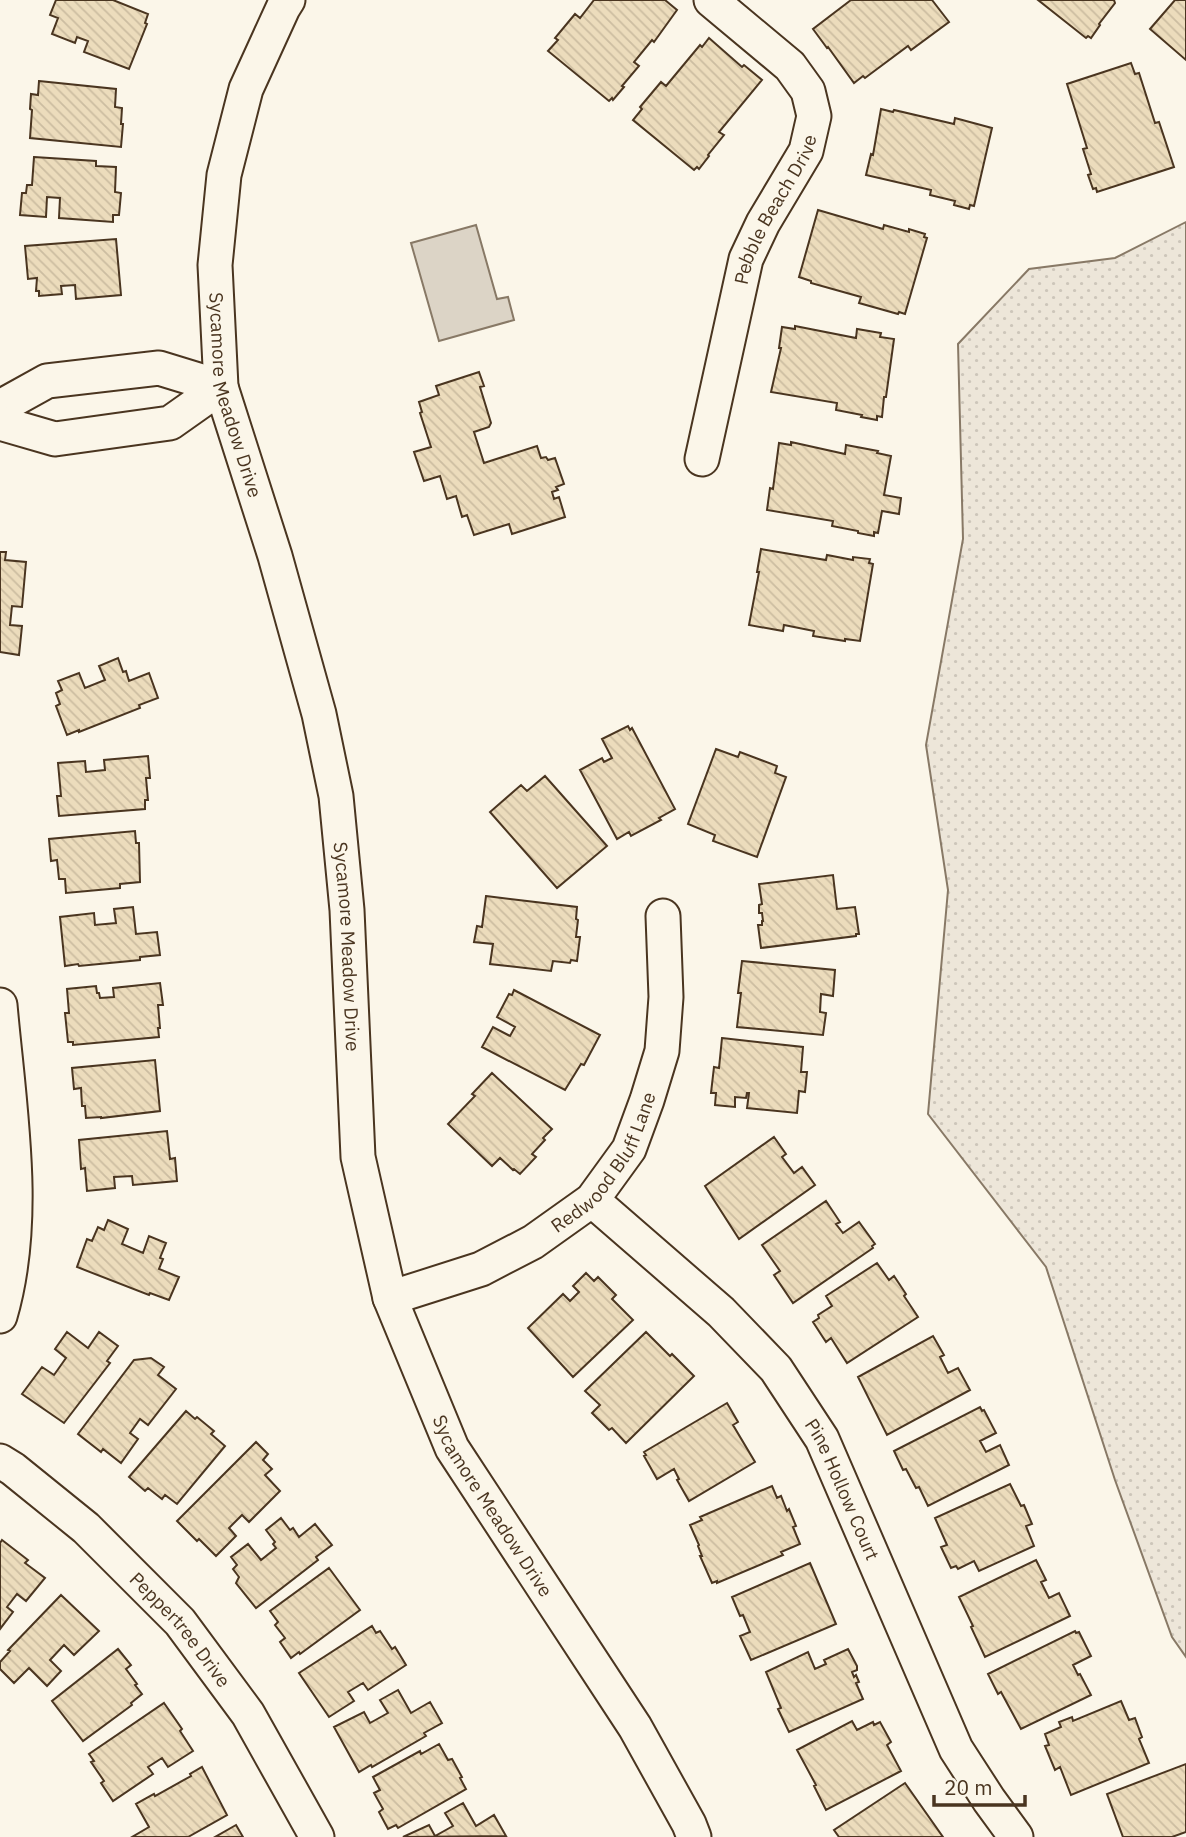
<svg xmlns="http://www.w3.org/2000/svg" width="1186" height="1837" viewBox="0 0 1186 1837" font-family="'IBM Plex Sans',sans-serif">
<defs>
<pattern id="grass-dots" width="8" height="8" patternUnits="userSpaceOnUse" patternTransform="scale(1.75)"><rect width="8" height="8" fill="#ede6d9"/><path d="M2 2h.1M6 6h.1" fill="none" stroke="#cdc6ba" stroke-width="1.8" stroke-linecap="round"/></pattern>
<pattern id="building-back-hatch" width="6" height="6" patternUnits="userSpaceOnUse" patternTransform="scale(1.75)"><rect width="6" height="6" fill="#ecdcbc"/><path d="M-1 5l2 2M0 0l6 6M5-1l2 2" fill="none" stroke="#ccbda1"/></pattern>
</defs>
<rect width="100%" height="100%" fill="#fbf6e9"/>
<path fill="url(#grass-dots)" stroke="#887966" stroke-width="2" d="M1186,222v1435l-14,-20 -57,-157 -69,-213 -118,-153 20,-224 -22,-145 37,-206 -5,-195 71,-75 86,-11z"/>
<path fill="#dcd4c6" stroke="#887966" stroke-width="2" d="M476,225l21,74 11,-2 6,23 -75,21 -28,-98z"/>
<path fill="url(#building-back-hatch)" stroke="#4a3520" stroke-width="2" d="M56,0h57l35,14 -3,9 2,1 -18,45 -45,-17 4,-11 -11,-4 -2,6 -23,-9 6,-16 -8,-3z
M594,0h71l12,10 -23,32 -2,-2 -18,22 5,4 -17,20 2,1 -11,13 -1,-2 -3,3 -61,-50 10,-11 -3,-2 20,-24 5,4z
M851,0h81l17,22 -38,28 -3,-4 -43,32 -2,-2 -9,7 -26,-36 -1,1 -14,-19z
M1038,0h76l1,3 -16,21 1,1 -9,13 -3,-2 -2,2z
M1175,0h11v60l-36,-31z
M709,38l33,29 2,-2 18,15 -43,52 5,3 -16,20 1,1 -10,13 -2,-2 -3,3 -61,-50 9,-11 -2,-2 21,-25 5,4 34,-41 2,2z
M1131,63l4,11 4,-1 16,50 4,-1 15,45 -77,25 -1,-4 -3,1 -5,-14 3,-1 -8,-25 4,-1 -20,-64z
M39,81l77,8 -1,18 7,1 -1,16h2l-2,23 -91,-9 2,-28 -2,-1 1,-15 7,1z
M881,109l12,3 1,-2 60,14 1,-6 37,10 -18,78 -4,-1 -1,4 -15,-4 1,-4 -25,-6 1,-5 -65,-15 5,-21 2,1z
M34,157l62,4v5l20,1 -1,25 6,1 -2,22h-6v7l-54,-4 1,-20 -13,-1 -1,20 -26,-2 2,-22h4l1,-8h5z
M818,210l65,19 1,-4 25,7v-3l16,5 -1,3 3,1 -22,76 -6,-2 -1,2 -39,-11 2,-6 -50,-14v-2l-12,-4z
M116,239l5,56 -45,4 -1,-14 -14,1 1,8 -23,2v-5h-3l1,-13 -9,1 -3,-33z
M795,326l61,12 1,-9 24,4 -1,4 14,2 -8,58h-2l-2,20 -5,-1v4l-16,-3 1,-2 -26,-5 1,-7 -66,-11 10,-44h-2l3,-21 13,2z
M479,372l5,14 -4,1 11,36 -2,4 -15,5 10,31 53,-17 4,12 5,-1 2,3 7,-2 9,26 -8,3 2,3 -6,2 2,7 5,-2 6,20 -53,17 -3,-10 -35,11 -7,-20 -5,2 -6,-21 -9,3 -7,-23 -16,5 -10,-29 17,-5 -11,-34 2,-1 -3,-10 20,-7 -3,-9z
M791,442l54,12 1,-9 32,6 -1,2 14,3 -7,39 17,3 -2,16 -17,-3 -4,22 -4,-1v4l-16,-3v-2l-26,-5 1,-5 -66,-11 3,-22 3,1 6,-46 12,2z
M761,549l65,11 1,-5 26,5v-3l17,2 -1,4 4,1 -13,77 -15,-2v2l-32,-5 1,-5 -30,-6 -1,6 -34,-6 10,-53h-2z
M0,552h6l-1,8 21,2 -4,45 -10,-1 -2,19 12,1 -3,29 -19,-3z
M118,658l5,14 3,-1 3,10 20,-8 9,25 -19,7 1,3 -61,24v-2l-12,5 -11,-29 4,-2 -4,-11 6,-3 -4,-9 21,-8 6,15 20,-8 -6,-14z
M628,726l2,4 2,-2 43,81 -16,9 2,2 -30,16 -2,-4 -12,7 -37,-69 22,-12 2,4 8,-4 -10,-19z
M716,749l22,8 2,-5 37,14 -2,7 11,4 -29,80 -44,-16 2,-6 -27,-11z
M148,756l2,22h-4l2,22h-3v9l-86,7 -2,-20h4l-3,-33 27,-2 1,11 19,-2 -1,-10z
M545,776l62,70 -50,42 -67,-76 31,-27 6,6z
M135,831l1,12h3l1,39 -20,2v4l-54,5 -1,-14h-6l-2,-19 -6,1 -2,-22z
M833,875l4,34 18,-2 4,27h-3v2l-95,12 -3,-23h4v-4h1l-1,-8h-3v-8l3,-1 -3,-20z
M486,896l91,11 -1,12 2,1 -2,17h4l-3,24 -6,-1 -1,3 -17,-2 -2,10 -61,-7 3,-20 -19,-2 3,-16 5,1z
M133,907l3,27 21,-2 3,23 -20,2v3l-61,6 -1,-2 -13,2 -5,-49 34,-4 1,12 21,-2 -2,-14z
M742,961l93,9 -2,26 -12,-2 -1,18 6,1 -3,22 -86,-8 4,-34h-3z
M160,983l3,22h-5l2,23h-2l1,9 -86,8v-3h-5l-3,-29h4l-2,-24 29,-3 1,7h2l1,5 14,-1 -1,-9z
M514,990l86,45 -16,30 -3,-1 -16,26 -83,-43 11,-20 17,9 5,-9 -18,-10 12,-23 3,1z
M722,1038l81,9 -2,25h6l-2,20 -6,-1 -2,22 -50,-5 2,-15h-2l-1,5 -11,-1v10l-20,-2 1,-12h-5l3,-26 5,1z
M155,1060l5,51 -59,7v-1l-15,1 -1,-12h-3l-1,-18 -7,1 -2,-21z
M492,1073l60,56 -9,9 2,2 -13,14 4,3 -16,17 -6,-5 -1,1 -13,-12 -8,8 -44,-42 27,-28 -3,-2z
M167,1131l3,28 5,-1 2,23 -44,4 -1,-9 -18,1 1,11 -28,3 -2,-23 -4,1 -2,-29z
M774,1137l12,17 -4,3 12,16 8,-6 13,18 -76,54 -34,-53z
M826,1201l14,21 -4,2 7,9 16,-11 16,22 -3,2 1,2 -80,55 -19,-28 6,-4 -18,-26z
M108,1220l20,9 -6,15 21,9 6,-17 17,7 -6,15 3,1 -4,10 20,8 -10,23 -19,-7 -1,2 -72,-28 10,-28 5,2 6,-14 6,3z
M877,1263l12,17 5,-4 12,18 -2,2 14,21 -71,46 -16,-25 -5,4 -13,-20 6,-4 -1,-3 14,-9 -6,-10z
M586,1273l8,8 4,-4 18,18 -4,4 21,21 -60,57 -45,-49 35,-34 7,7 9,-9 -6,-6z
M67,1332l21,16 11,-16 19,14 -11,15 3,2 -46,60 -42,-29 20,-27 12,8 12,-17 -11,-9z
M646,1332l24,24 2,-2 22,22 -68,67 -14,-15 -3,2 -17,-17 8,-8 -15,-14z
M933,1336l11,19 -4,2 8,16 10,-5 12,22 -83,45 -29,-58z
M151,1358l13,9 -6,8 18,14 -28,36 -8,-6 -10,14 8,6 -17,24 -18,-14 -2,3 -23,-18 56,-74z
M727,1403l11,19 -5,3 22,37 -66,39 -12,-21 2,-1 -5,-10 -17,10 -13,-23 2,-1 -2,-3z
M980,1407l2,4 2,-1 12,23 -16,8 6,11 14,-7 9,20 -81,41 -9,-19 -3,1 -10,-19 -3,1 -9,-19z
M186,1411l9,8 2,-2 17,14 -3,3 14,12 -48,58 -12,-9 -3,4 -14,-11 -3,3 -16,-14z
M256,1442l12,12 -5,6 9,9 -7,6 15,16 -31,31 -7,-7 -13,13 7,8 -20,20 -17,-17 -2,2 -20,-20z
M1010,1484l11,22 3,-1 8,19 -6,2 8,20 -55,25 -5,-10 -16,8 -2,-3 -5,2 -10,-21 6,-2 -12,-27z
M772,1486l5,12 4,-2 6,15 2,-2 7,17 -3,1 7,17 -19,8 2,3 -66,28v-2l-5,2 -12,-27h2l-4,-10 1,-1 -9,-20 12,-5 -2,-3z
M281,1518l9,12 3,-2 6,9 16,-13 17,21 -16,12 2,3 -62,48 -20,-25 3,-6 -6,-8 4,-4 -6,-8 17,-13 13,16 15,-12 -3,-4 2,-2 -9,-12z
M2,1540l26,20 -3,3 20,15 -19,23 -9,-7 -10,13 6,5 -13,17v-86z
M1036,1560l10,20 -5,2 8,16 10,-5 11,23 -85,41 -14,-30 2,-1 -14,-29z
M810,1563l26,61 -85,36 -11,-24 10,-4 -7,-17 -3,1 -8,-19z
M329,1568l31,42 -60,44 -1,-2 -8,6 -11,-16 5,-4 -10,-13 3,-3 -8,-11z
M61,1595l38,36 -25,24 -10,-10 -14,15 11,11 -14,15 -18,-18 -15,15 -14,-14v-7l10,-11 -2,-1z
M372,1626l4,7 4,-2 12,18 3,-2 11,18 -38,25 -5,-7 -15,9 6,9 -25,16 -30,-44z
M1075,1631l1,2 3,-1 12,24 -18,9 5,10 2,-1 11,21 -70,34 -20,-37 -3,2 -10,-20z
M118,1649l13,16 -5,4 11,15 -2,1 7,9 -11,9 1,2 -49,36 -31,-40z
M848,1649l9,17v4l-5,2 2,5 2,-2 3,7 -3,1 7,16 -74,33 -11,-23 3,-1 -15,-36 42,-20 7,17 11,-5 -2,-4z
M398,1690l13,23 19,-11 12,21 -18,10 2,3 -54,31 -1,-2 -12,7 -25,-45 30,-15 6,11 18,-10 -8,-13z
M1121,1701l8,19 6,-2 7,19 -3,2 10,24 -78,32 -11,-28 -5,3 -10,-24 4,-1 -4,-11 16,-7 -2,-5 13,-5 1,4z
M164,1703l18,26 -2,2 13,20 -25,16 -6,-9 -14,9 5,7 -40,27 -12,-18 3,-2 -13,-19 3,-1 -5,-7z
M852,1721l5,9 16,-8 1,3 6,-3 11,20 -4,3 14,26 -75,39 -12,-24 2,-1 -19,-35z
M439,1744l9,16 4,-1 10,18 -2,1 6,11 -68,39 -2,-3 -8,4 -9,-17 4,-3 -9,-16 6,-3 -7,-13 47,-26 1,3z
M1186,1764v68l-14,5h-49l-16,-43z
M202,1767l25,48 -39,22h-56l17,-10 -13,-23 18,-10 1,2 36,-20 -1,-2z
M905,1783l38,54h-104l-5,-7z
M463,1803l13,23 18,-11 12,21 -103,1 26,-12 6,11 18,-10 -8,-13z
M236,1825l7,12h-28z"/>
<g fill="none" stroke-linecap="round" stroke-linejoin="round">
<g stroke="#4a3520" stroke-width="37">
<g id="minor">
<path id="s1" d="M288,0l-5,8 -37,81 -22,86 -9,90 6,122 54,169 44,158 17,82 11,114 11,247 32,141 62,150 183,279 54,97 5,13"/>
<path d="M0,407l47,-26 112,-13 62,19"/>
<path d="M0,423l55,16 115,-16 51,-36"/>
<path id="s2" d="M702,459l44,-200 17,-36 43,-72 8,-35 -6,-25 -18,-25 -79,-66"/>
<path d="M0,1005c9,101 29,213 0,311"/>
<path id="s3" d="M592,1200l129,112 55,57 46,70 134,310 33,51 27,37"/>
<path id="s4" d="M390,1298l91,-29 52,-27 59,-42 37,-51 18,-49 15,-49 4,-54 -3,-81"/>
<path id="s5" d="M0,1461l13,8 73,59 94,94 68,92 69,123"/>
</g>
</g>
<use href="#minor" stroke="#fbf6e9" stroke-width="33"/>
</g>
<g text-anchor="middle" stroke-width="5" stroke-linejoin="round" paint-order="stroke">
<g font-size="19" fill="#4a3520" stroke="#fbf6e9">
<text dy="7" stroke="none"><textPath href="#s2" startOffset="262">Pebble Beach Drive</textPath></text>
<text dy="7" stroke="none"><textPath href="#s1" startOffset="410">Sycamore Meadow Drive</textPath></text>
<text dy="7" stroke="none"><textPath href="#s1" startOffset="976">Sycamore Meadow Drive</textPath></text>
<text dy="7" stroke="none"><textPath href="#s4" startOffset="264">Redwood Bluff Lane</textPath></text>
<text dy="7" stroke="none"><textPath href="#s3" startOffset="388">Pine Hollow Court</textPath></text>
<text dy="7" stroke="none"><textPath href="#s1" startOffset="1564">Sycamore Meadow Drive</textPath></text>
<text dy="7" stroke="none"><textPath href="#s5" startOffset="248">Peppertree Drive</textPath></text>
</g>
</g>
<path d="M934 1795v10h91v-10" fill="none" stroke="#4a3520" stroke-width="3.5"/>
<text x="944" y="1795" font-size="21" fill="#4a3520" stroke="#fbf6e9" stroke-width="5" paint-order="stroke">20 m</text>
</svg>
